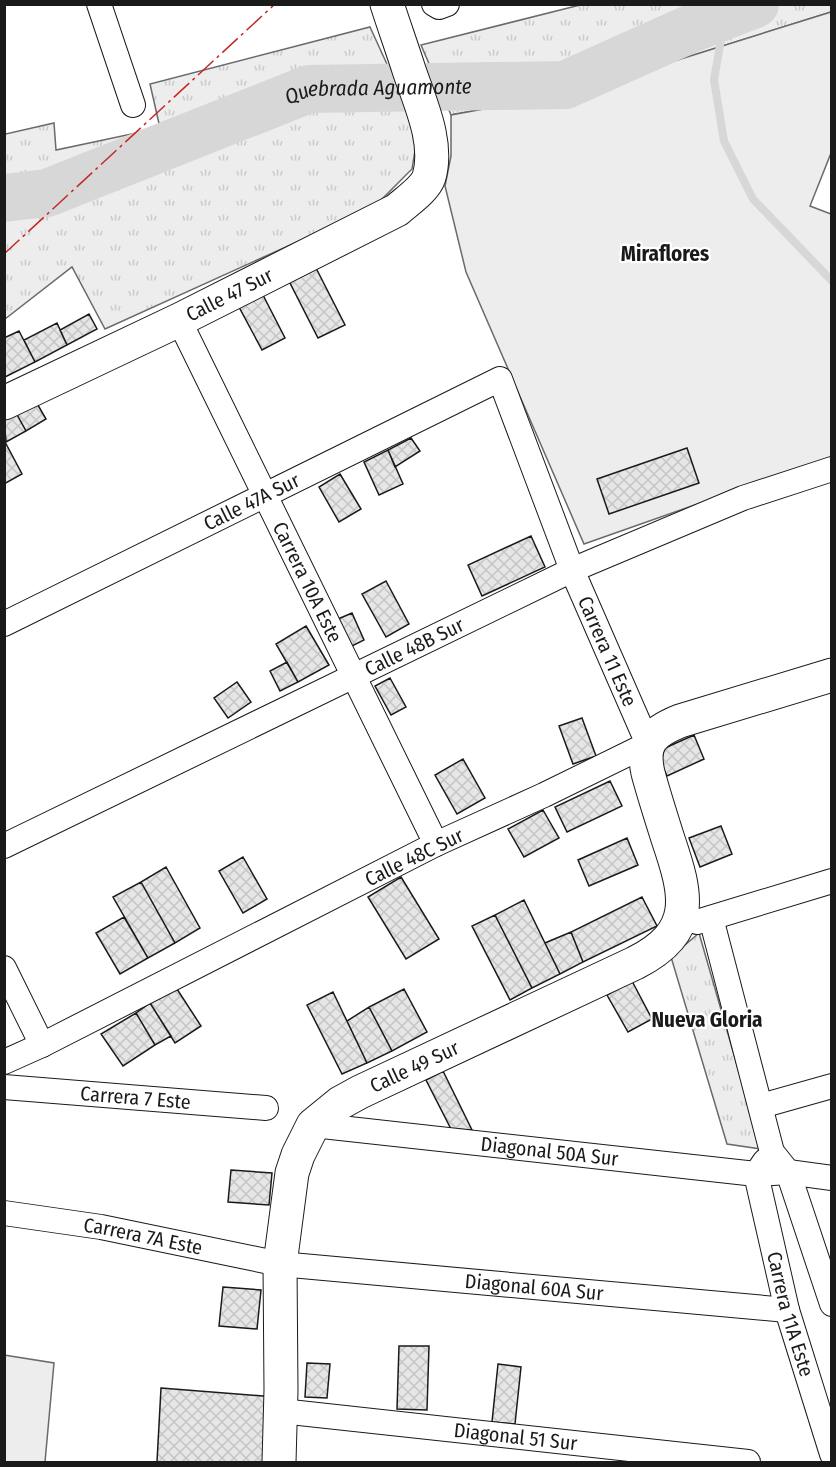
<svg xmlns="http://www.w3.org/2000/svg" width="836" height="1467" viewBox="0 0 836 1467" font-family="'Fira Sans Condensed',sans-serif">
<defs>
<pattern id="grass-tufts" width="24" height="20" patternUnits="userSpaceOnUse" patternTransform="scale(1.5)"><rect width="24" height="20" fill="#ededed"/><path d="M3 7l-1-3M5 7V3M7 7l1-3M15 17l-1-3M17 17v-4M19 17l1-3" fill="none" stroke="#cbcbcb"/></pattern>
<pattern id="building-cross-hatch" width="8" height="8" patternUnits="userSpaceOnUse" patternTransform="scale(1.5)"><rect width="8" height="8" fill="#e6e6e6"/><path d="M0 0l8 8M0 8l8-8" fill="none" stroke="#c5c5c5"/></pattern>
</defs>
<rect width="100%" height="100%" fill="#fff"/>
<path fill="url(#grass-tufts)" stroke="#6a6a6a" stroke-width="1.5" d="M580,5h251v7l-259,81 -121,22 -30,-70z
M370,27l48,105 -6,37 -38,38 -269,122 -33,-62 -67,52 -1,-188 2,3 48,-11 2,27 104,-22 -10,-44z
M699,933l62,216 -34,-5 -56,-187z"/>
<path fill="#ededed" stroke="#6a6a6a" stroke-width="1.5" d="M831,12v141l-21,53 21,8v243l-247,87 -118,-272 -21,-86 6,-30v-41l121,-22z
M4,1355l50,8 -9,99h-40z"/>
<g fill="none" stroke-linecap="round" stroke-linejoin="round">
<path stroke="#d7d7d7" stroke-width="8" d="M725,16l-11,64 10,61 29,58 79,82"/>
<path stroke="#d7d7d7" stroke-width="48" id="s1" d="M4,198l43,-5 262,-104 256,-4 125,-56 65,-25"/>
</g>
<path fill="url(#building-cross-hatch)" stroke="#1a1a1a" stroke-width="1.5" d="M316,268l29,57 -27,13 -29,-57z
M263,295l22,43 -23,12 -23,-43z
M89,314l8,15 -30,16 -7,-15z
M57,323l10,22 -32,17 -11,-22z
M19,331l16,31 -30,15 -1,-39z
M35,400l11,19 -20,12 -11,-20z
M15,411l11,20 -20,11 -2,-25z
M411,438l9,13 -25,16 -7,-17z
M4,440l18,34 -18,10z
M687,448l12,35 -90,31 -12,-35z
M388,450l15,34 -24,11 -15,-33z
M340,474l21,35 -22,13 -20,-35z
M531,536l14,31 -63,29 -14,-31z
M386,581l23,43 -23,13 -24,-43z
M352,613l12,27 -14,7 -12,-28z
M306,626l23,39 -31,17 -22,-38z
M287,662l11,20 -18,9 -10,-20z
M390,678l16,29 -15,8 -16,-29z
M237,682l14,20 -23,16 -14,-20z
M582,718l14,38 -23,8 -14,-38z
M694,735l10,24 -37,17 -11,-24z
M463,759l22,39 -28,16 -22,-39z
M610,781l12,25 -55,26 -12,-25z
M543,810l16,28 -35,19 -16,-28z
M721,826l11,28 -32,13 -11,-29z
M627,838l11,27 -49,21 -11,-26z
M243,857l24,42 -24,14 -24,-42z
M166,867l34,61 -25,15 -34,-61z
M401,877l38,62 -33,20 -38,-62z
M141,882l34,61 -27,15 -35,-61z
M642,897l15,29 -74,36 -12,-30z
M524,900l36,74 -28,14 -37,-73z
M495,915l37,73 -22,12 -38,-74z
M124,917l24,41 -28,16 -24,-41z
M571,932l12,30 -23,12 -15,-31z
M632,981l20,38 -24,13 -21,-37z
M175,986l26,40 -26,17 -25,-40z
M404,989l23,43 -35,19 -23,-44z
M333,992l34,71 -25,11 -35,-69z
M150,1003l21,33 -16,9 -19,-32z
M369,1007l23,44 -25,12 -20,-42z
M136,1013l19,32 -32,21 -22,-32z
M443,1071l29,59 -21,-1 -25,-49z
M231,1170l41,3 -3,32 -41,-3z
M223,1287l38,3 -4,39 -38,-3z
M399,1346h30l-2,64 -30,-1z
M307,1363l23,1 -3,34 -22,-1z
M498,1364l23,3 -6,57 -23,-2z
M161,1388l114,9 -5,65h-113z"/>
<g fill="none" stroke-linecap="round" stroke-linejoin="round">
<g stroke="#1a1a1a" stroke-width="26">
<g id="street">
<path d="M99,4l34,101"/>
<path d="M434,4l5,3 8,-3"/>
<path id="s2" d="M179,320l257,524"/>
<path id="s3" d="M4,624l496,-245 72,191 76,174 -104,51 -108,49 -394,201 -38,17"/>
<path id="s4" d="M4,846l568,-276 171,-72 89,-29"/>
<path d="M711,918l61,234 16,20 44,132"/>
<path d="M697,922l135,-41"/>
<path d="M4,968l38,77"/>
<path id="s5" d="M4,1087l262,21"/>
<path d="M761,1106l71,-20"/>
<path id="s6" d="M313,1125l443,49 32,-2 44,6"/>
<path id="s7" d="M765,1161l-9,13 31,136 45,144"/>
<path id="s8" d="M4,1213l97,14 179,37 507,46"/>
<path id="s9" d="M281,1411l467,51"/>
</g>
</g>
<g stroke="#1a1a1a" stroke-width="35">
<g id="secondary">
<path id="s10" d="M4,403l175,-83 218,-110c10,-9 28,-21 32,-33 10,-35 -9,-74 -20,-107 -7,-22 -15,-44 -22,-66"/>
<path id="s11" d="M279,1462l2,-72 -1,-126 12,-91 6,-18 15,-30 27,-22 20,-11 275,-129c62,-31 52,-68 33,-124 -7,-22 -14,-44 -20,-66 -7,-31 5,-41 32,-52l152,-46"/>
</g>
</g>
<use href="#street" stroke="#fff" stroke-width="24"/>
<use href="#secondary" stroke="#fff" stroke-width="33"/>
<path stroke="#c62828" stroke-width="1.5" stroke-dasharray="21 4.5 3 4.5" stroke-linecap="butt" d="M4,254l271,-250"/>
</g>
<g text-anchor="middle" stroke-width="4.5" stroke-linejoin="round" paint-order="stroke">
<g font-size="20" fill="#1a1a1a" stroke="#fff">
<text dy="7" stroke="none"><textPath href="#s10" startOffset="250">Calle 47 Sur</textPath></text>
<text dy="7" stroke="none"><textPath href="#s3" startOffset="276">Calle 47A Sur</textPath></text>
<text dy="7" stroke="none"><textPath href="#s2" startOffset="292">Carrera 10A Este</textPath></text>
<text dy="7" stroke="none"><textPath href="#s4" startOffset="456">Calle 48B Sur</textPath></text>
<text dy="7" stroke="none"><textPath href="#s3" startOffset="846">Carrera 11 Este</textPath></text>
<text transform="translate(414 857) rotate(-26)" y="7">Calle 48C Sur</text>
<text dy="7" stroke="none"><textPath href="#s11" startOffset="460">Calle 49 Sur</textPath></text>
<text dy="7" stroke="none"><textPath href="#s5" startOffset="132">Carrera 7 Este</textPath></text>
<text dy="7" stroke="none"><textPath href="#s6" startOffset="238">Diagonal 50A Sur</textPath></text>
<text dy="7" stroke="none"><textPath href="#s8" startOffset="141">Carrera 7A Este</textPath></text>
<text dy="7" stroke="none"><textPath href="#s8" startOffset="536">Diagonal 60A Sur</textPath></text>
<text dy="7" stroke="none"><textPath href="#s7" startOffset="160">Carrera 11A Este</textPath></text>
<text dy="7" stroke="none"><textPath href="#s9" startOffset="236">Diagonal 51 Sur</textPath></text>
</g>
<g font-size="21" font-style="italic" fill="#1a1a1a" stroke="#fff">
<text dy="7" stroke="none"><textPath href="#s1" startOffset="394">Quebrada Aguamonte</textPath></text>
</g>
<g font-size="21" font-weight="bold" fill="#1a1a1a" stroke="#fff">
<text x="665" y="261">Miraflores</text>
<text x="707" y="1027">Nueva Gloria</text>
</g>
</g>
<rect width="836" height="1467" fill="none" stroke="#1a1a1a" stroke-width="12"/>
</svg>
